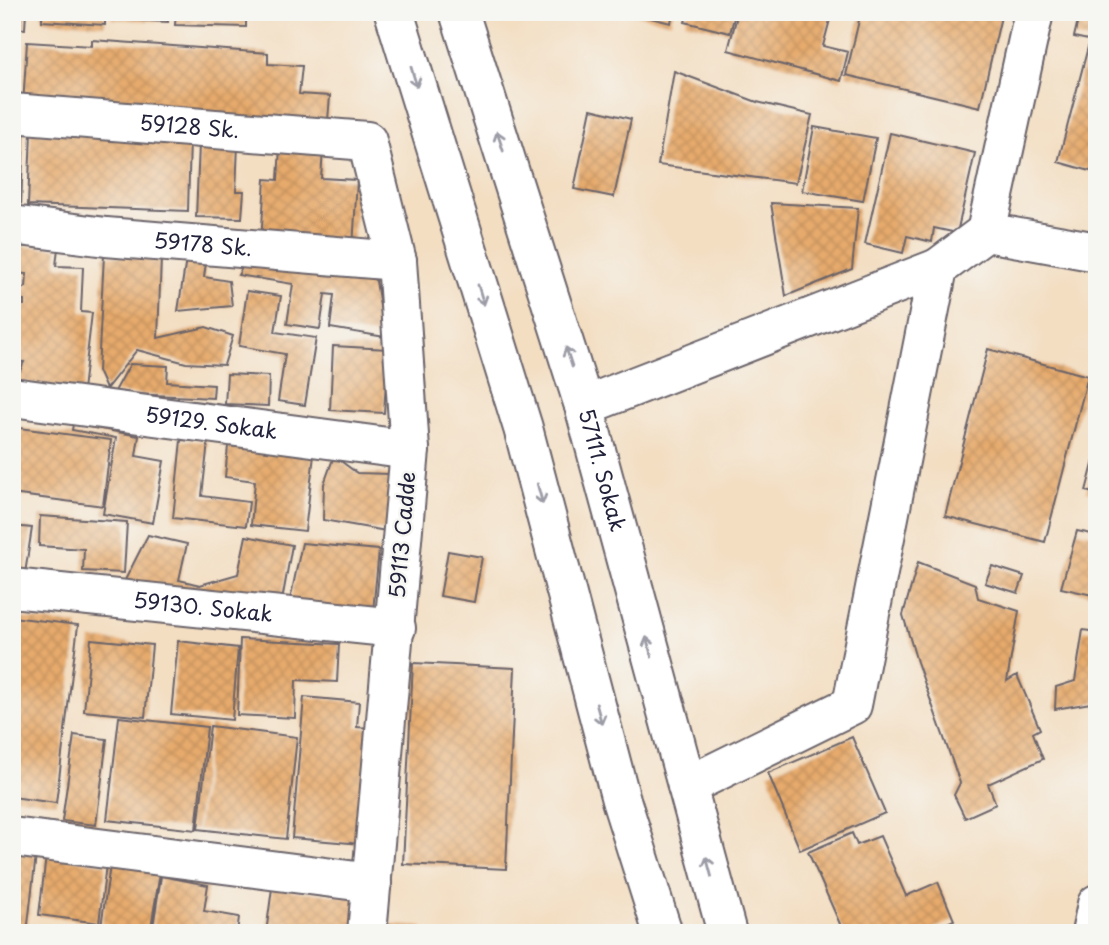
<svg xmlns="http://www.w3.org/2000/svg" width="1109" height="945" viewBox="0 0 1109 945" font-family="'Playpen Sans',sans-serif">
<defs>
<pattern id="building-cross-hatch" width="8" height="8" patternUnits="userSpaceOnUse" patternTransform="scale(1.75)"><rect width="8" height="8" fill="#e6aa6c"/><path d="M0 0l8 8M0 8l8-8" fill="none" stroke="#c5925e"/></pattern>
</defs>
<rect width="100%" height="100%" fill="#f6f6f2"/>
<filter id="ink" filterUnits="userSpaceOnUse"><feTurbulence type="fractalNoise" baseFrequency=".0143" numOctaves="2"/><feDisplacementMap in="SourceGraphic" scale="14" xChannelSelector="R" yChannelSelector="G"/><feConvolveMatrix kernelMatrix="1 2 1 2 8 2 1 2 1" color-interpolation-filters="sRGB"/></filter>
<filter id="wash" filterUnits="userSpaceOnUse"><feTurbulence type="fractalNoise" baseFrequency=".00686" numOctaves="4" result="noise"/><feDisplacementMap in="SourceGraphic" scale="28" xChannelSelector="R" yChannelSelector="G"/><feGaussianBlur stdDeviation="1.57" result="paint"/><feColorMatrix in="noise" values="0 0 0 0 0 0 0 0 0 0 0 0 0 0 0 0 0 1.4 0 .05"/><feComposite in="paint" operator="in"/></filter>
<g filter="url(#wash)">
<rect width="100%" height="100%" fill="#f3dec2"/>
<g id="blocks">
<path fill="url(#building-cross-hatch)" d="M12,12h14l-1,17 -13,-1z
M42,12h63v13l-63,-4z
M111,12h57v10l-57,-3z
M176,12h70v15l-71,-2z
M626,12h47l-2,11z
M688,12l47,2 -5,19 -45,-11z
M738,12h94l-9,34 25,6 -7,29 -113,-31z
M861,12h141l-22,95 -134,-32z
M1080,12h17v30l-23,-5z
M92,40l176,13v11l34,2 -3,28 31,2 -3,36 -304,-27 4,-63 65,4z
M1088,47l9,2v124l-39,-11z
M674,71l83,31 55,13 -16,68 -138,-18z
M591,109l40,10 -17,78 -40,-8z
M814,127l62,11 -13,63 -61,-10z
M12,130l12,1 -3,75h-9z
M31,132l159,7 -2,72 -160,-6z
M890,133l85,20 -18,80 -23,-5 -2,14 -25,-6 -4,17 -38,-9z
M199,144l39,1 -2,46h8l-2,27 -46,-1z
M280,147l43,3 -2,28 36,2 -4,68 -92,-6 4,-63 13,1z
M771,203l87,5 -6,61 -66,27z
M12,246l46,2 -2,18 27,1 -2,45 11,1 -9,77 -68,-8 9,-20 -12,-1v-57l12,1v-5l-12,-1v-5l14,-7 1,-13 -15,-1z
M104,255l57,3 -3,80 48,-11 27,9 -9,29 -38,-2 -49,-13 -31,39 -8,-18z
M248,257l114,11 14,13 9,56 -55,-9 4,-33 -9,-1 -5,35 -33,-5 6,-40 -55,-9z
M186,259l20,4 -2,14 25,4 3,25 -54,5z
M247,291l34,5 -6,36 41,6 -11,67 -27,-4 7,-47 -46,-8z
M333,346l55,3 -4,64 -54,-3z
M988,349l100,27 -43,166 -100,-26z
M130,364l38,2 -1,16 47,3 -1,13 -99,-5z
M227,374l42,2 -1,30 -43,-2z
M73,424l66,12 -3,20 28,5 -11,62 -50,-9 13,-76 -44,-8z
M12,427l99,13 -8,66 -91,-12z
M181,440l27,2 -6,54 47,6 -3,24 -73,-8z
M228,446l86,9 -9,76 -54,-6 4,-44 -30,-4z
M1096,453h1v41l-11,-3z
M334,456l23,17 34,1 1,58 -69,-12 1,-36z
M40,516l87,6 -3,51 -41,-2 1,-22 -45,-3z
M12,526l20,2 -8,52 -12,-1z
M1077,531l20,4v61l-36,-8z
M148,535l39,9 -8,36 21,5 38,-11 8,-38 46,9 -12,67 -156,-30z
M302,543l77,7 -7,71 -84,-11z
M448,551l34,6 -8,45 -34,-6z
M918,562l57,22 3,14 41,13 -12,70 10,-6 23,54 -7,4 10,26 -55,25 8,20 -31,14 -11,-23 6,-12 -43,-121 -14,-47z
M992,566l32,10 -6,17 -33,-10z
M12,617l66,8 -22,178 -44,-6z
M1083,630l14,2v70l-42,7 1,-22 19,-6z
M91,639l61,6 -7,72 -61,-6z
M240,639l99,5 -2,38 -41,-2 -1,38 -58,-3z
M178,641l60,7 -6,72 -61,-6z
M413,663l102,5 -9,201 -103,-5z
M304,697l55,5 -2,25 13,1 -9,116 -69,-6z
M119,717l88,10 -11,103 -89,-10z
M210,726l87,11 -11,102 -88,-10z
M74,735l33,4 -11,86 -34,-4z
M852,737l33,76 -85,37 -32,-77z
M852,833l5,12 23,-9 26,60 32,-14 16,38 -29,13h-81l-36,-81z
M12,851l24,4 -9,78h-15z
M46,856l60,8 -7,59 -60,-8z
M111,859l50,8 -11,66h-50z
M161,876l47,9 -4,26 35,6 -2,16h-85z
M272,888l86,10 -4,35h-88z
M380,924l43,3v6h-44z"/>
</g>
</g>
<g filter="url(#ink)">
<use href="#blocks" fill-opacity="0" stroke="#6b646a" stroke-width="2"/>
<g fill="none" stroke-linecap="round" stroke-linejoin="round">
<g stroke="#6b646a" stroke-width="42">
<g id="minor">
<path id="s1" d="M12,113l355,28 30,120 13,189 -43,483"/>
<path id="s2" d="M12,225l94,12 291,24"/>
<path d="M986,232l111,20"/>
<path id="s3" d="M12,397l398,53"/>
<path d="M584,406l354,-138"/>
<path id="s4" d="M12,588l384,40"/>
<path d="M687,786l165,-81 86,-437 48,-36 48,-220"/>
<path d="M12,837l360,46"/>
<path d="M1091,933l6,-29"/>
</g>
</g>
<g stroke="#6b646a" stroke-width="42">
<g id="major">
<path d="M394,12l129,416 98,372 42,133"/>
<path id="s5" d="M459,12l125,394 143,527"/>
</g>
</g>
<use href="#minor" stroke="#fff" stroke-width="38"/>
<use href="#major" stroke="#fff" stroke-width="38"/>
</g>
<defs><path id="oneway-shaft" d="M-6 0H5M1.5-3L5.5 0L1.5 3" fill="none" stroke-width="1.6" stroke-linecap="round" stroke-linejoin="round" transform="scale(1.75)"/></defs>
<g stroke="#9c9ca7">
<use href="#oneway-shaft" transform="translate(414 77) rotate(73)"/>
<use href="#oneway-shaft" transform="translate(500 141) rotate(-108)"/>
<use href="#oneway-shaft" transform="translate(481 295) rotate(73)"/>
<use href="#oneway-shaft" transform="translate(569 357) rotate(-108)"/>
<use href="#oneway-shaft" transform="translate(540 494) rotate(75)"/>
<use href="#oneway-shaft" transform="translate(649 647) rotate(-105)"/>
<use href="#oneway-shaft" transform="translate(599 714) rotate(75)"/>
<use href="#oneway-shaft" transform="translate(709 867) rotate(-105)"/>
</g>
</g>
<g text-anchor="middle" stroke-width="5" stroke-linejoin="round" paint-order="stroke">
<g font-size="21" fill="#22223b" stroke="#f6f6f2">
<text dy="7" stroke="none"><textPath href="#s1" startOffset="178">59128 Sk.</textPath></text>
<text dy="7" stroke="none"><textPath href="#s2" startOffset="192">59178 Sk.</textPath></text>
<text dy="7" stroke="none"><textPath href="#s3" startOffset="201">59129. Sokak</textPath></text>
<text dy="7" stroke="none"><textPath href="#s5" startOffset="480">57111. Sokak</textPath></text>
<text transform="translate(403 535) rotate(-85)" y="7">59113 Cadde</text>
<text dy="7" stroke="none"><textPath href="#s4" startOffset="192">59130. Sokak</textPath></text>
</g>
</g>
<rect width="1109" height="945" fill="none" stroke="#f6f6f2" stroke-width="42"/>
</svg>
